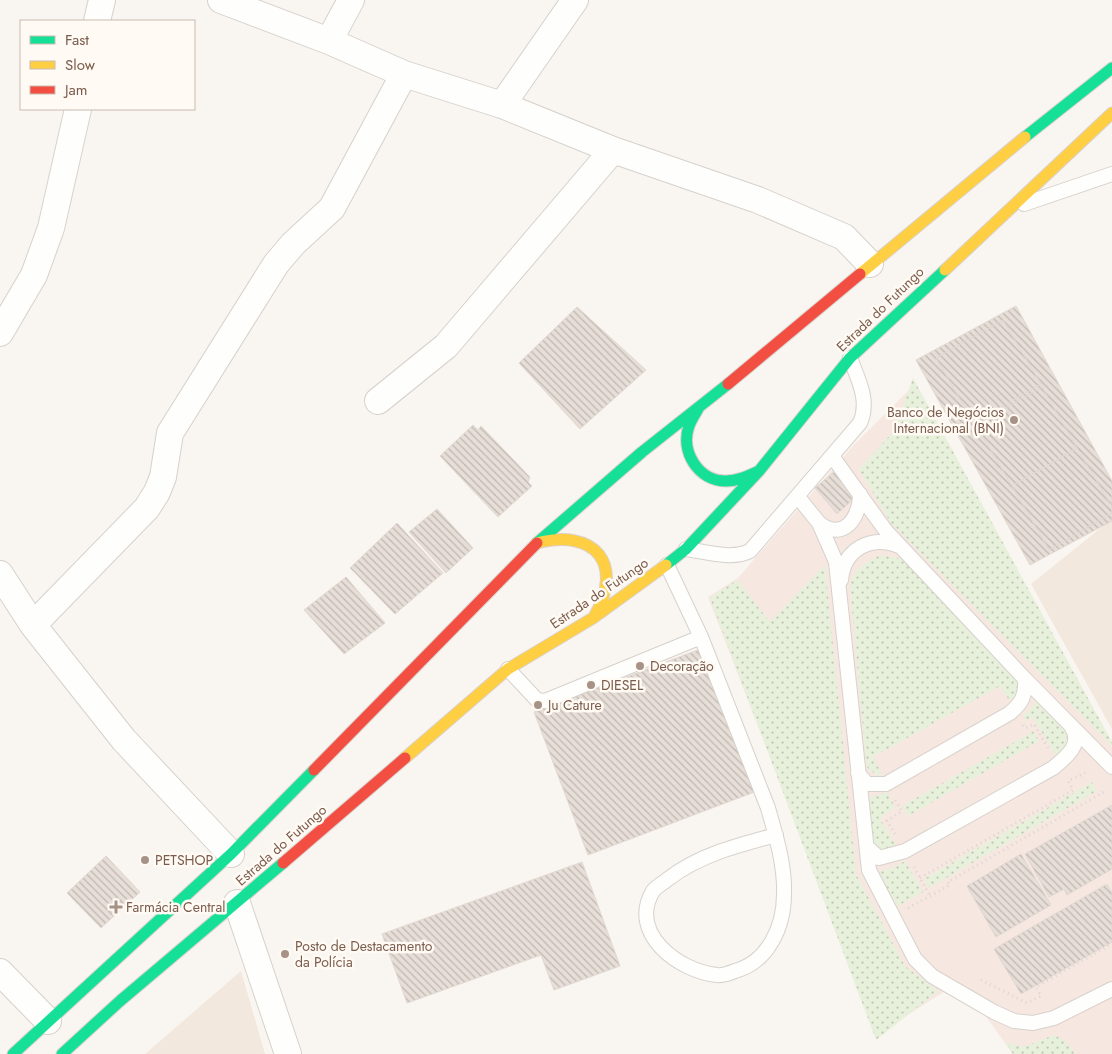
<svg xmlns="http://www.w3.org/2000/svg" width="1112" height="1054" viewBox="0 0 1112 1054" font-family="Jost,sans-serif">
<defs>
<pattern id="grass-dots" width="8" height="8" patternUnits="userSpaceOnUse" patternTransform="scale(1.25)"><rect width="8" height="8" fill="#e7f0db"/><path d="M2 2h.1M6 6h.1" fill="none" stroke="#c0c6b4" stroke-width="1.8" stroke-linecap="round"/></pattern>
<pattern id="building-back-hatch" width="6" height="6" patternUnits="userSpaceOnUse" patternTransform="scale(1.25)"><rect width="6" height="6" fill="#e6ded7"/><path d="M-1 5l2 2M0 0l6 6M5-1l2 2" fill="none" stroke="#bfb7b1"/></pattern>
</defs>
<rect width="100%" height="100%" fill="#f9f5f0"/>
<path fill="#f2e8de" d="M1112,519v210l-81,-145z
M241,971l24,83h-120z"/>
<path fill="#f6e8e1" d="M914,385l198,361v308h-99l-29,-40 -40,-22 -67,42 -169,-437 30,-19 114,-131z"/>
<path fill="url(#grass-dots)" d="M913,378l199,364v4l-221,-223 -32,-54 34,-37z
M880,555l23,4 116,124c-1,9 -2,13 -10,17l-9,-14 -127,71 9,17 -5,1 -9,-6 -2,-7 -16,-177c5,-16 15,-23 30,-30z
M825,565l31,309 49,92 33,25 -62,49 -166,-442 27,-18 33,42z
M1038,698c9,9 33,27 30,41 -1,7 -8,12 -12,17l-23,-39 -7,4 -3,-6 7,-5z
M1034,731l5,10 -131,75 -6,-10z
M1092,782l5,9 -168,97 -5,-9z
M887,792l8,15 -15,12 17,27c-9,6 -16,7 -24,-2l-4,-41 2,-6z
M905,861l18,31 -29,16 -15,-29 1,-7 3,-2 8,-1z
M1054,1035l10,5 12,14h-63l-8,-12 18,5z"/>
<path fill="url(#building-back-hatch)" stroke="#e2d8d2" d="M1016,306l96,175v40l-82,44 -114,-205z
M577,307l69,63 -66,59 -61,-66z
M1003,320l38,64 -67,39 -38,-65z
M1042,387l35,61 -65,38 -36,-61z
M473,425l5,5 3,-4 49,51 -2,5 4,4 -34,31 -58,-61z
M1077,448l35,59v6l-63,37 -37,-64z
M835,471l22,25 -20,18 -22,-26z
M437,509l36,39 -27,25 -37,-41z
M397,523l46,50 -48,41 -45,-46z
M346,577l39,46 -41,31 -40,-44z
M703,648l54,143 -169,64 -54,-143z
M1112,805v64l-45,26 -3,-6 -15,8 -24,-43z
M1021,854l30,51 -55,32 -29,-51z
M106,856l34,36 -39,36 -34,-35z
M582,862l38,104 -66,24 -13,-35 -134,48 -25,-69z
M1107,884l5,9v49l-91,52 -27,-45z"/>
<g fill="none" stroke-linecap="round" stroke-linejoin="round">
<g stroke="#d7d1cb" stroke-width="16">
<path id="lane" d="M1024,204l88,-30
M832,456l54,75 139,148 87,88
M798,497l21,26 17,39 33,308 46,89 17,17 62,36 20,9 19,2 21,-5 58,-29
M819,523c24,19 41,-5 41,-29
M686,549c20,3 46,11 64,2l110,-128c10,-22 -2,-44 -10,-65
M667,565l34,72 67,171c8,28 17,57 16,86 0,33 -16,68 -49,77 -5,2 -13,5 -18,4 -39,-4 -89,-42 -64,-84 3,-4 10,-8 15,-12 31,-24 70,-34 108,-44
M841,580c3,-32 31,-45 58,-34
M508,669l29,31 8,1 156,-64
M858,773l9,11h19l124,-71c12,-10 16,-18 15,-34
M867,847l12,11 26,-7 148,-83c12,-10 30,-23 19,-40"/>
</g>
<g stroke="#d7d1cb" stroke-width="28">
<path id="street" d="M221,0l108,41 75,33 98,31 111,45 145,50 86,37 26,27
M97,21l5,-21
M329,41l22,-41
M502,105l73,-105
M0,333l34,-58 17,-47 27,-119
M378,401l68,-55 167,-196
M0,574l33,51 91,115 107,114
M33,625l114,-117 10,-16 6,-15 7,-44 106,-169 17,-20 39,-36 72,-134
M237,903l51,151
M0,972l48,49"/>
</g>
<g stroke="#dad1cc" stroke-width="13">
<path id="fast" d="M1025,137l87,-69
M698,409c-3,5 -7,11 -9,17 -9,25 9,55 37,55 12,0 22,-5 33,-10
M537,543l105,-91 86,-68
M666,565l20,-16 73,-78 91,-113 95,-88
M13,1054l218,-200 83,-84
M62,1054l58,-53 163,-138"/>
</g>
<g stroke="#dad1cc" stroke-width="13">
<path id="slow" d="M945,270l167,-157
M860,274l165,-137
M537,543c58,-15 88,21 57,74
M405,758l103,-89 85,-51 73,-53"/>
</g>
<g stroke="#dad1cc" stroke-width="13">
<path id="jam" d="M728,384l132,-110
M314,770l223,-227
M283,863l122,-105"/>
</g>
<path stroke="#dcd5d0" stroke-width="3" stroke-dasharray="1 4" stroke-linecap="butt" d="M1023,725l2,3 9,-4 14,24
M895,834l-8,-13 15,-10 -7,-11
M914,867l16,29
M920,878l153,-88 -5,-9 21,-10
M908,908l42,-23 -2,-3 156,-90
M981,980l46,23 14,-7 -5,-9 76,-43"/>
<use href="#lane" stroke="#fefefd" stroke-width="14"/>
<use href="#street" stroke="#fefefd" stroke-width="26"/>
<use href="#fast" stroke="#16e098" stroke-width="11"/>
<use href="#slow" stroke="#ffcf43" stroke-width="11"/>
<use href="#jam" stroke="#f24e42" stroke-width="11"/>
</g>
<g fill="#a69286" stroke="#fffaf3" stroke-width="2">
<circle cx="1014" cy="420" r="5"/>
<circle cx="640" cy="666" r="5"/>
<circle cx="591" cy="685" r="5"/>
<circle cx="538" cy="705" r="5"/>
<circle cx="145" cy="860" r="5"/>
<path d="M113.5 899.5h5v5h5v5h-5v5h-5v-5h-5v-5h5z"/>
<circle cx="285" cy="954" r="5"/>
</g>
<g text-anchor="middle" stroke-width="5" stroke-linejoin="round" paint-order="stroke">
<g font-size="14" fill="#7a5c4d" stroke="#fffaf3">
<text transform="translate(880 309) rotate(-44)" y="5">Estrada do Futungo</text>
<text transform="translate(599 593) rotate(-34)" y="5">Estrada do Futungo</text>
<text transform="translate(281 845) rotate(-41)" y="5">Estrada do Futungo</text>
</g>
<g font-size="14" fill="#7a5c4d" stroke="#fffaf3" text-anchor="start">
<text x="1004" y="417" text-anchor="end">Banco de Negócios<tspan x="1004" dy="16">Internacional (BNI)</tspan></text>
<text x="650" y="671">Decoração</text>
<text x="601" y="690">DIESEL</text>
<text x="548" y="710">Ju Cature</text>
<text x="155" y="865">PETSHOP</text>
<text x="126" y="912">Farmácia Central</text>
<text x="295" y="951">Posto de Destacamento<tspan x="295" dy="16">da Polícia</tspan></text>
</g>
</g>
<rect x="20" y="20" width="175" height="90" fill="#fffaf3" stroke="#cabbb1"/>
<rect x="30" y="36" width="25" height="8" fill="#16e098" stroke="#cabbb1"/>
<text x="65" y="45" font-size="15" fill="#7a5c4d">Fast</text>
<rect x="30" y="61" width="25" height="8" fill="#ffcf43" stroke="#cabbb1"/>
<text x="65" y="70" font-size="15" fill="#7a5c4d">Slow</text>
<rect x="30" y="86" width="25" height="8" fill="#f24e42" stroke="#cabbb1"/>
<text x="65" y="95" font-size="15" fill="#7a5c4d">Jam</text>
</svg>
